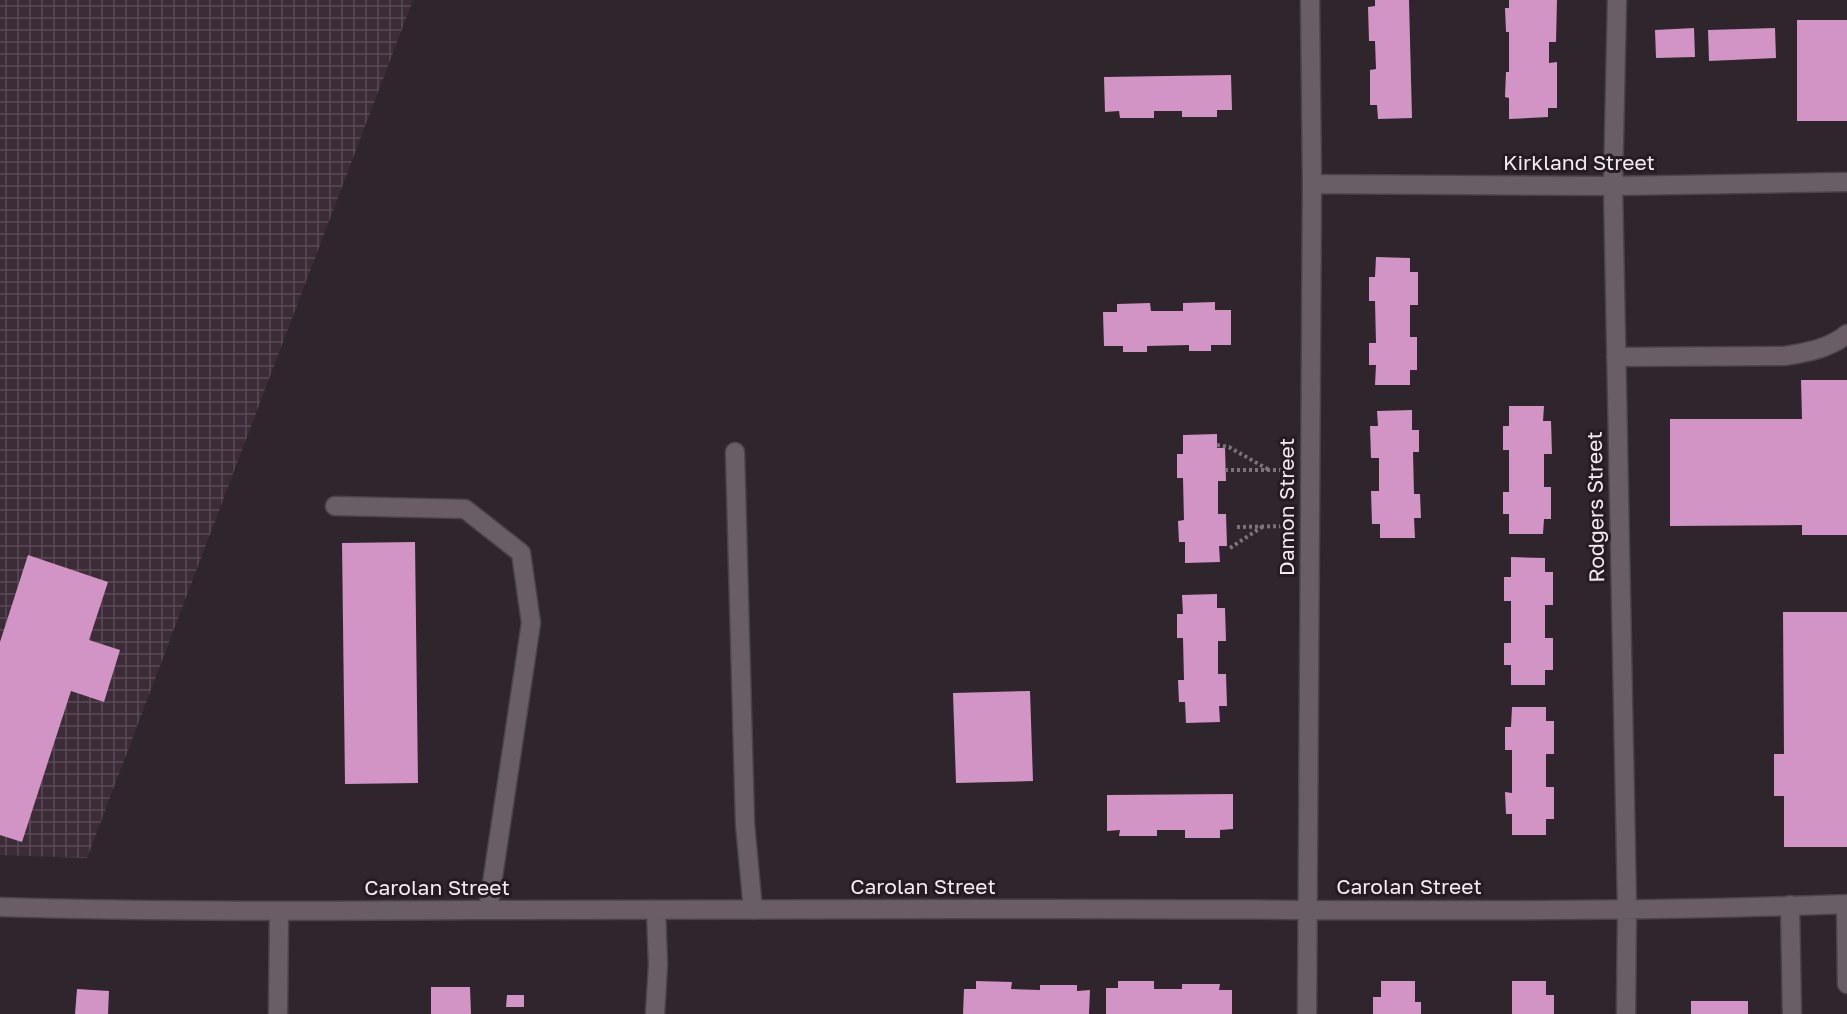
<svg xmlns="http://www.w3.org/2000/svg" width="1847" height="1014" viewBox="0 0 1847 1014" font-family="'Golos Text',sans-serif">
<defs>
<pattern id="industrial-grid" width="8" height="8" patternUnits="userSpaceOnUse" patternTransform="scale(1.5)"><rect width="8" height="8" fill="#3c2c38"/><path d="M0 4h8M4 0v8" fill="none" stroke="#594b55"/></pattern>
</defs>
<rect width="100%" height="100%" fill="#2f252c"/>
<path fill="url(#industrial-grid)" d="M0,0h413l-326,858 -87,-3z"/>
<path fill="#d294c4" d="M1375,0h34l3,118 -34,1 -1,-14h-7v-35l6,-1 -1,-28h-6l-1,-34 7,-1z
M1509,0h48l-1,42h-7v21l8,-1v46h-9v9l-39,2v-21l-4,-1 1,-25h3v-40h-3l-1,-24h4z
M1797,20h50v101h-50z
M1694,28l1,29 -39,1 -1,-28z
M1775,28l1,30 -67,3 -1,-31z
M1231,75l1,35h-15v7h-35v-6h-28v7h-34l-1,-7 -14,1 -1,-35z
M1376,257l34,1v14h8v33h-8v32h7v33h-7v15h-35l1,-20h-7v-22h7l-1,-42h-6v-24h6z
M1215,302v8h16v35h-20v6h-22v-6l-42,1v6h-24v-6h-19l-1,-34h14v-8l33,-1 1,8h32v-8z
M1801,380h46v155h-45v-10l-132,1v-107h132z
M1509,406h35l-1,15h8l1,33h-8v33h7v32h-7l-1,15h-34v-20h-6v-22h6v-42h-6v-24h6z
M1412,410v20h7v22h-6l1,42h6l1,24h-7l1,20h-35v-14h-8l-1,-33h8v-33h-8l-1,-32h8l-1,-15z
M1217,434v14h8l1,33h-8v33h8l1,32h-8l1,16 -35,1v-21h-6l-1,-21 6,-1 -1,-42h-6v-24h6v-19z
M415,542l3,241 -73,1 -3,-241z
M28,555l80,27 -19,58 31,10 -16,52 -33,-11 -49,151 -22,-7v-193z
M1511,557l34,1v14h8v33h-8v33h8v32h-8v15h-34v-20h-7v-22h7v-42h-7v-24h7z
M1217,594v14h8l1,33h-8v33h8l1,32h-8l1,16 -34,1 -1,-21h-6l-1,-22h6l-1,-42h-6v-24h6l-1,-19z
M1783,612h64v235h-63v-51h-10v-42h10z
M1030,691l3,90 -77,2 -3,-90z
M1512,707h34v14h8v33h-8v33h8v32h-8v16h-34v-21h-6l-1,-22 7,1v-43h-7v-23h6z
M1233,794v35l-13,1v8h-35v-8h-28v6h-38l1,-6 -13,1v-36z
M976,981l36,1 -1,7 29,1v-5h37v6l13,-1 -1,24h-126l1,-25h12z
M1118,981h36v8h28v-5h38l-1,6h13v24h-126v-26h12z
M1381,981h34v21h6v12h-48v-17h8z
M1512,981h34v14h8v19h-42z
M431,987h39l1,27h-40z
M77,989l32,2 -1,23h-33z
M507,995h17v12h-18z
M1691,1001h57v13h-57z"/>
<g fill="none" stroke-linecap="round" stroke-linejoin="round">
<g stroke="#4c434a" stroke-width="21">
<path id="minor" d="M1617,0l-4,186 14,722 -1,106
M1312,184l301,2 234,-4
M1616,357l169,-1c22,-4 44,-7 62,-22
M735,452l10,372 8,86
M335,506l130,3 56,44 10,70 -43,287
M1846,904l1,80
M1790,905l2,109
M0,907c158,5 316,4 473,3 174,0 347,0 520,-1 285,-1 570,6 854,-5
M278,1014l1,-103
M655,1014l3,-49 -2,-55
M1307,1014l5,-830 -2,-184"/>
</g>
<path stroke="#7c7379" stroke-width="4" stroke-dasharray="3 3" stroke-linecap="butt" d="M1217,445l12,2 40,23
M1225,470h63
M1237,527l51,-1
M1230,548l32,-21"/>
<use href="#minor" stroke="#695d66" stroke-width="18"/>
</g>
<g text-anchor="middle" stroke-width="6" stroke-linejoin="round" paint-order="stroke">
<g font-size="21" fill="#f2ecf1" stroke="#251b23">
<text x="1579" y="170">Kirkland Street</text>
<text transform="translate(1287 507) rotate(-90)" y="7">Damon Street</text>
<text transform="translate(1596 507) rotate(-91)" y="7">Rodgers Street</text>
<text x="923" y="894">Carolan Street</text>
<text x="1409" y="894">Carolan Street</text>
<text x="437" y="895">Carolan Street</text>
</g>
</g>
</svg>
